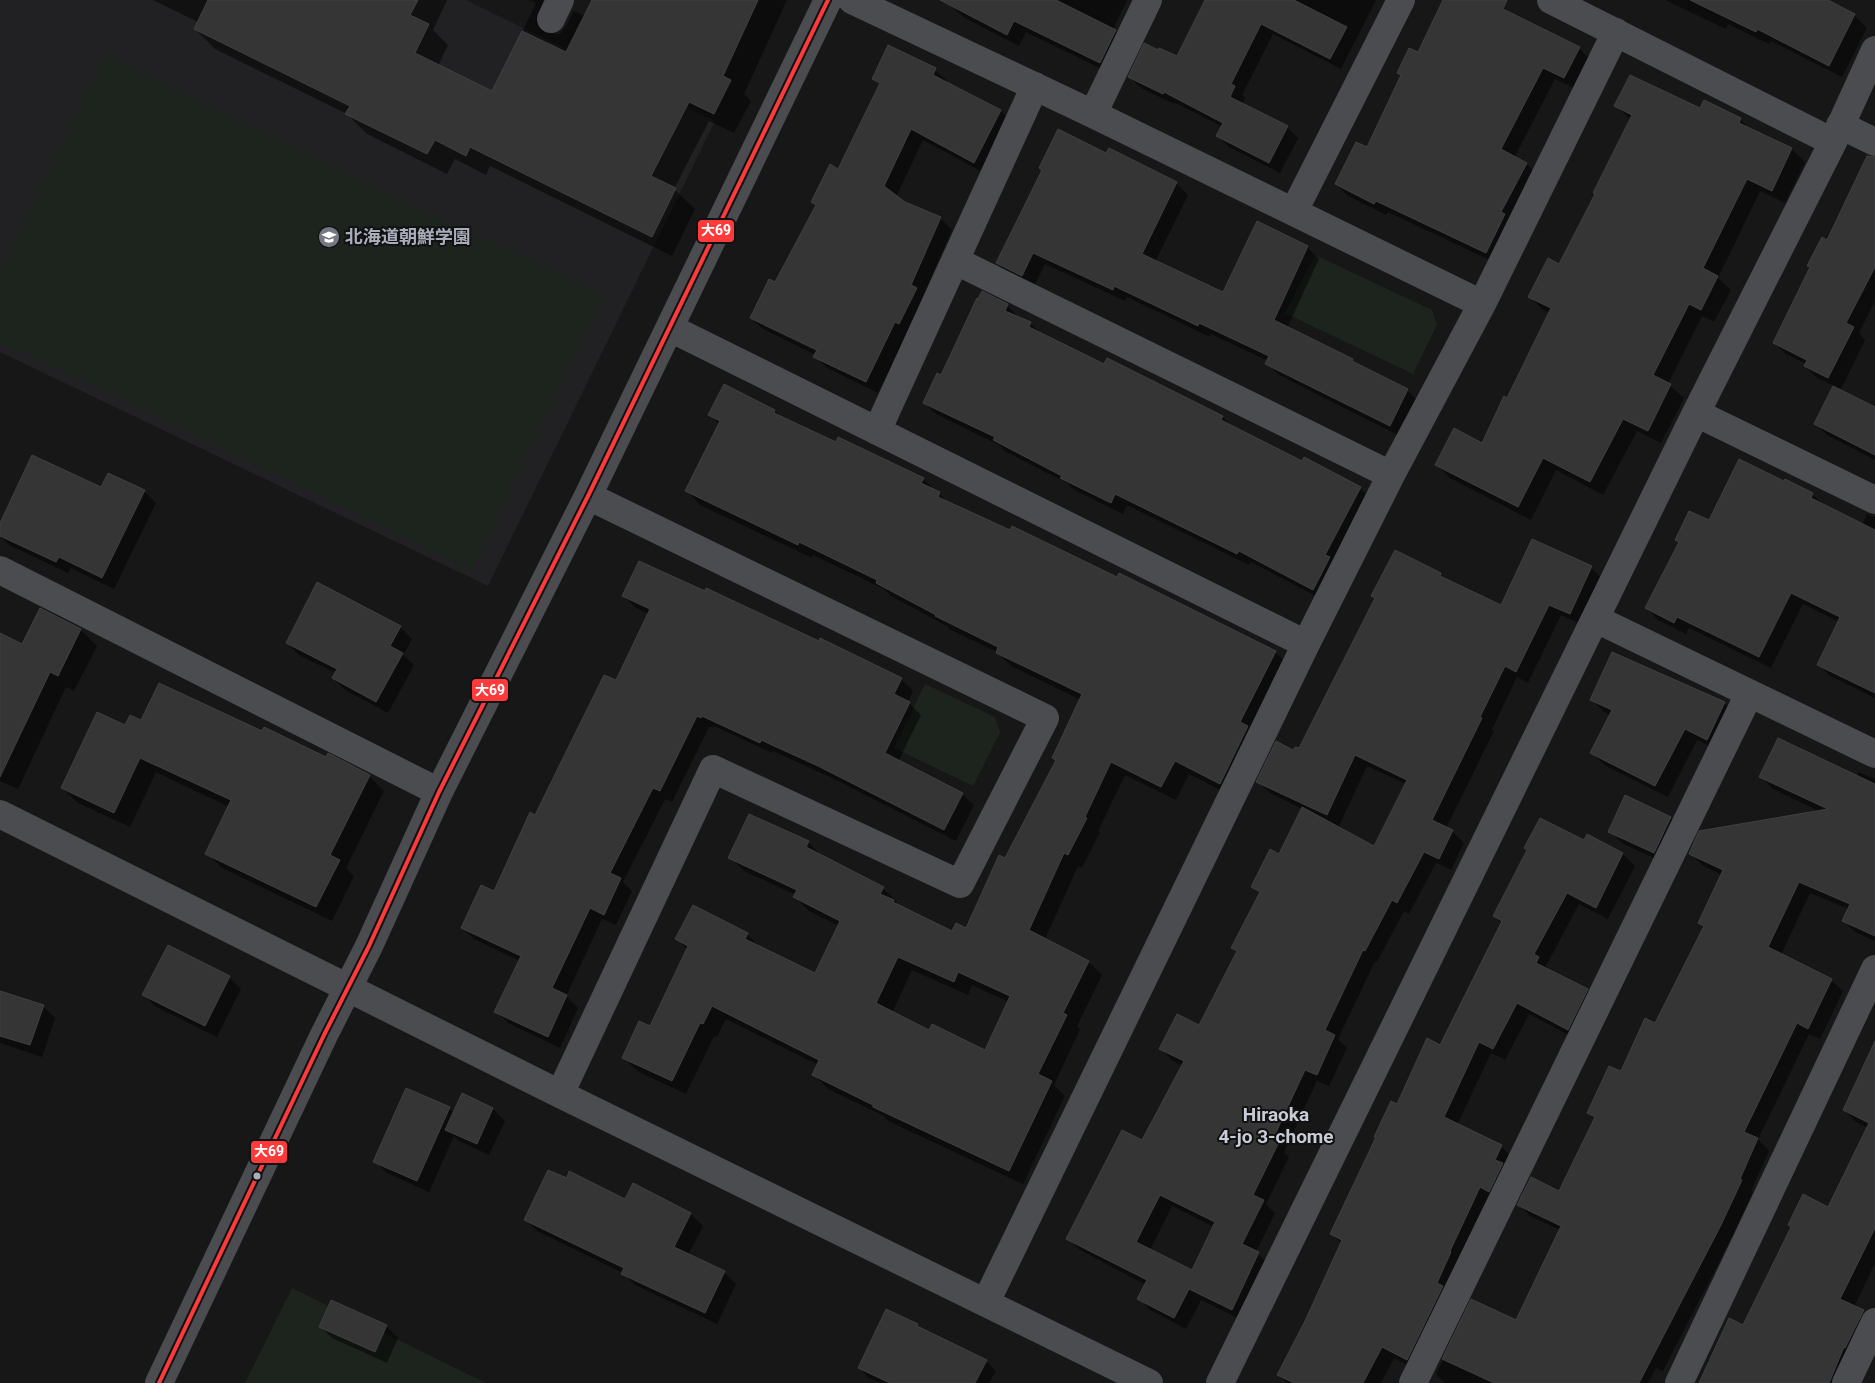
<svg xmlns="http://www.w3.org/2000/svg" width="1875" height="1383" viewBox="0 0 1875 1383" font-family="Roboto,'Noto Sans JP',sans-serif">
<rect width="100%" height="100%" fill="#171717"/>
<path fill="#212123" d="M0,0h466l249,121 -227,465 -488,-234z"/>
<path fill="#1d241e" d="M104,55l500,241 -132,273 -472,-228v-73z
M1315,255l117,55 5,15 -24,49 -128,-61z
M925,684l70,33 5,15 -27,54 -79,-38z
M292,1288l194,95h-241z"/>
<path fill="#0007" fill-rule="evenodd" d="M153,0h294l-14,30 15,15 -10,21 55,27 43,-90 -7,-3h35v17l-9,18 6,-2 5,-7 8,-15 29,13 12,-24h172l-43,94 7,7 -17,32 -25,-12 -35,68 21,20 -23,47 -182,-90 -4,9 -31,-16 -8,15 -80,-40 -20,-20 -132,-65 -20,-20 3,-7z
M954,0h173l-14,29 15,13 -16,32 -86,-42 -7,14 -56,-29 -12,-12z
M1206,0h170l-35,69 -68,-35 -31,61 3,3 -3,6 45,23 11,11 -18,35 -51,-26 -11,-11 5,-9 -48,-24 -1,1 -33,-16 -11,-11 47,-19z
M1444,0h45l15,7 7,7 68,34 12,12 -15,29 -21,-10 -41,79 13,6 12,12 -41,88 -110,-52 -2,3 -38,-19 -12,-12 31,-35 35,-73 -4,-3 20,-19z
M1665,0h160l29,15 13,13 -25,49 -71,-36 -2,3 -41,-20 -2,5z
M889,47l46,23 12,11v2l54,28 12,12 -27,51 -63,-34 -27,57 9,6 35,15 12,12 -29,66 5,5 -20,32 -30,60 -51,-25 -12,-12 1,-1 -53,-26 -12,-11 25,-34 40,-78 -4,-4 27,-32 41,-85 -6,-6zM764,323l59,28 -1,3 -58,-28z
M1616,106l85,3 39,10 11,11 41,19 13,13 -20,41 -25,-12 -42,87 13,12 -17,32 -12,-6 -34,68 16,14 -23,45 -24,-12 -34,64 -47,-25 -25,50 -81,-42 -13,-13 46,-21 24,-45 43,-86 -7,-3 -13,-13 30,-32 36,-70 -2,-2 37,-73z
M1107,155l69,28 12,12 -33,67 69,31 83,-46 12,12 -32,69 65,32 4,4 51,26 12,12 -17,35 -123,-62 -12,-12 1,-2 -57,-27 -1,3 -83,-40 -2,4 -80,-37 -11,23 -25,-12 -12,-12 46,-92 -3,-3z
M1875,177v124l-16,32 6,7 -25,51 35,18v51l-48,-25 -12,-12 19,-37 -17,-8 -12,-12 1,-2 -20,-10 -12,-11 37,-75 -2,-2z
M1007,305l12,13 11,5 12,12 63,31 3,-6 115,57 10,10 69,36 58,25 12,12 -47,101 -74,-39 -2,3 -122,-60 -4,9 -49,-24 -7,-7 -61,-31 -7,-7 -63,-31 -12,-12 18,-26z
M775,411l7,7 54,26 87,35 27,25 325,148 14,14 -55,131 -45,-23 -13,26 -51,-25 -27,56 2,1 -18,36 -4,-2 -33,73 44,23 13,13 -25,51 3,3 -26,56 11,11 -42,88 -135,-63 -4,-5 -56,-27 -14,-14 4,-10 -92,-46 -9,18 -3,-1 -28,58 -49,-23 -14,-14 27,-29 38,-78 -11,-11 70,-5 14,14 55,27 23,-49 -30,-15 -14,-14 1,-2 -52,-24 -14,-14 19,-41 59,26 15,15 60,31 14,14 -1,2 57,29 13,-4 40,-70 51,-98 24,-61 -70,-34 -14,-14 -46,-22 -4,-4 -56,-30 -7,-7 -71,-34 -1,3 -112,-53 -13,-14 33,-66 -10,-10zM912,970l56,25 4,-10 37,17 -23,49 -56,-19 -38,-19z
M1785,483l27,11 12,11 38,20 5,-11 8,3v181l-45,-22 -12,-12 21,-42 -36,-18 -32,64 -82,-40 -3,6 -28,-14 -11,-12 33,-65 -3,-3z
M102,488l42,3 12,12 -42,86 -43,-21 -3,5 -59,-28 -9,-9v-10z
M1532,540l59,28 12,11 -21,46 -21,-10 -33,68 -11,-6 -25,52 2,2 -48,97 6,3 12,12 -13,27 -15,-7 -27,51 -5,-3 -27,51 -2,-1 -37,78 9,9 -18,38 -12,-5 -33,71 5,5 -23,47 9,9 -19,39 14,13 -26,56 -43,-21 -15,29 -36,-19 -11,-12 7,-13 -66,-35 -12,-11 74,-98 41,-75 -10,-5 -12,-12 38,-22 39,-74 -6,-5 28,-54 -8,-8 28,-31 22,-46 -32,-16 -12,-11 36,-31 5,-1 77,-151 -4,-3 68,-22 7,7 54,26zM1367,766l39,18 -32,63 -36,-19zM1172,1206l42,21 -22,45 -42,-22z
M624,596l277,83 12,12 -5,11 13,13 -23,47 64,32 12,11 -18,36 -124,-63 -59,-27 -1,2 -58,-27 -1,2 -4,-1 -37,75 -7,-3 -42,83 9,9 -16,34 -14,-6 -36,77 12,12 -18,40 -52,-25 -12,-12 24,-50 -46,-22 -12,-11 33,-35 41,-77 80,-134 33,-68 -13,-6z
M400,627l12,12 -9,16 11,10 -26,48 -43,-23 -12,-12 3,-5 -37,-18 -12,-12z
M81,630l16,16 -23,45 -8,-4 -48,102 -18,-8v-146l23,10z
M1592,700l132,3 12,11 -17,37 -22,-11 -29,57 -64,-32 -12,-12 18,-38 -6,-3z
M141,722l121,11 107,43 15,15 -38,77 8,8 -22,45 -110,-53 -15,-15 22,-46 -73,-35 -26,55 -52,-24 -16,-15 64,-61z
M1859,772l16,7v162l-20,-9 -11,-11 5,-12 -39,-16 -29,62 50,25 12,11 -23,48 -11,-5 -51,105 11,12 -18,40 2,1 -21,45 -69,134 -7,-3 -8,15h-203l-9,-9 36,-73 45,21 43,-92 -30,-14 -11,-11 41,-13 35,-73 -7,-6 33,-40 35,-49 48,-96 -5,-6 23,-47 -20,-10 -12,-12 131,-41 -48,-23 -12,-12h96z
M1626,797l45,21 12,12 -17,34 -44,-21 -12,-12z
M1587,836l36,18 12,12 -27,53 -29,-15 -33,62 4,5 37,19 12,12 -19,39 -51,-27 -24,46 -14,-7 -34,72 44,21 12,12 -94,213 -25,-13 -13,25h-94l-8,-8 28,-54 35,-77 -11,-11 67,-127 43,-60 61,-122 -8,-8 90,-75z
M229,977l12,12 -24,48 -61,-30 -12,-12z
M0,992l43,14 12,12 -13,39 -42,-14z
M1875,1043v220l-21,44 10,4 11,12 -30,60h-144l43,-56 85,-119 39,-80 -12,-6 -12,-12z
M463,1095l30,14 12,12 -16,34 -30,-14 -5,-5 -25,56 -42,-19 -12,-12 74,-53 5,5z
M634,1185l57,29 12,12 -15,29 36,17 12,12 -19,40 -82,-39 -12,-12 -86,-42 -12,-12 101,-18z
M331,1302l56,25 11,11 -11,25 -55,-25 -12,-12z
M918,1325l5,5 63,31 10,10 -7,12h-108l-12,-5 -10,-10z"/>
<path fill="#353536" stroke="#3f4043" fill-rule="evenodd" d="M208,0h210l-8,15 19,9 -14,29 77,38 30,-60 44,21 26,-52h166l-35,76 8,4 -17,34 -25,-12 -38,74 25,12 -24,49 -182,-90 -4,9 -31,-16 -8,14 -82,-40 5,-8 -156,-77z
M940,0h116l60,30 -16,33 -86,-42 -7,14z
M1205,0h89l53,27 -17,32 -69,-35 -30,60 4,2 -5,11 58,29 -19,37 -53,-27 7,-13 -59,-31 -1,2 -35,-17 16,-34 14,7 1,-2 18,8z
M1443,0h64l-4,9 77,38 -16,31 -21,-10 -42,81 26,14 -26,49 4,2 -19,39 -110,-52 -2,3 -39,-20 21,-42 11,5 34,-72 -4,-2 12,-25 9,4z
M1690,0h138l27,14 -26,52 -72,-37 -1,3z
M888,45l48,23 -3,7 68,35 -27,53 -63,-34 -27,57 21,16 36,15 -30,68 6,3 -18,36 -4,-2 -29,60 -53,-25 4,-7 -67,-32 19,-39 6,3 41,-77 -5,-3 19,-38 8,5 42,-86 -8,-4z
M1630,75l70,33 4,-8 37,18 -2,5 53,25 -20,43 -25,-12 -44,89 15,8 -17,34 -12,-6 -36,71 18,9 -23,47 -25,-12 -33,63 -47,-24 -25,49 -83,-42 19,-37 28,15 22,-47 3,2 44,-90 -23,-11 20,-39 11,6 36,-70 -2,-1 39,-78 -18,-9z
M1058,129l48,24 3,-5 68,34 -35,72 81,38 34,-71 51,25 -34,74 79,39 -1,2 56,28 -18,37 -125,-62 4,-8 -70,-33 -1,3 -84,-40 -1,4 -80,-37 -11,23 -26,-13 46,-93 -3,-2z
M1867,156l8,1v110l-29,56 8,4 -26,51 -24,-12 3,-6 -34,-17 37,-76 -3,-1 15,-29 5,3z
M982,291l26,13 -3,7 26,11 -2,5 75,37 3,-6 116,58 -2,4 81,41 2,-4 57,30 -36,68 5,2 -17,33 -74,-39 -2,3 -122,-60 -4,9 -51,-25 2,-2 -69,-36 2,-3 -72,-34 14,-30 4,2 36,-77 1,1z
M724,384l51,26 -1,3 62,29 2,-5 86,41 -3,5 19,9 -2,5 72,33 2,-4 105,51 2,-4 157,78 -36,71 8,4 -28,58 -45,-23 -14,26 -50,-25 -26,55 2,1 -19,37 -4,-2 -35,77 60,31 -26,52 4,2 -29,59 14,7 -43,90 -136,-64v-2l-61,-30 7,-15 -107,-54 -9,18 -3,-1 -28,58 -50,-23 17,-37 11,5 38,-80 -13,-7 18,-34 55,28 -3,6 70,34 25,-52 -47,-24 4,-7 -69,-32 21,-44 60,27 -3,6 78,40 -4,7 14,6 -1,2 59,29 4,-8 10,5 33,-73 6,3 51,-98 -4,-2 30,-64 -86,-41 2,-6 -63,-31 1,-1 -60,-32 1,-3 -78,-38 -1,3 -113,-54 35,-70 -12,-6zM898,957l56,25 4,-10 52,24 -25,54 -53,-26 -3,6 -53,-27z
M1833,386l42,21v48l-61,-31z
M32,455l69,32 7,-14 37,17 -43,88 -43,-21 -3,5 -56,-26v-13z
M1739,459l45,22 1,-2 28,14 -2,5 64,32v163l-58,-28 23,-48 -49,-24 -32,64 -82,-40 -3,6 -29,-15 34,-66 -4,-2 14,-29 20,9z
M1532,539l60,27 -22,48 -21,-9 -33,67 -11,-6 -25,51 2,1 -50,102 21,10 -14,29 -15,-7 -27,51 -5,-3 -27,51 -2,-1 -38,80 10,5 -18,40 -12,-5 -33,71 6,3 -25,51 11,5 -22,44 17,8 -27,58 -43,-21 -15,29 -37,-19 10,-19 -81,-41 56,-109 20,10 42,-79 -25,-12 18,-35 22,11 38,-74 -6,-3 29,-56 -9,-5 19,-38 9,5 23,-47 72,39 33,-66 -52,-25 -28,60 -71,-33 20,-41 17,9 2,-3 4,1 76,-150 -4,-2 24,-46 46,23 -1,3 61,29zM1160,1195l55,27 -23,48 -56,-28z
M639,561l66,30 1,-3 113,53 1,-3 82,40 -8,16 16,8 -25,51 78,40 -19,37 -126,-64 -57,-26 -1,3 -58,-27 -1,2 -4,-2 -37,75 -7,-3 -43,85 11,5 -17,37 -14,-7 -38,80 15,7 -19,42 -54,-25 27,-56 -60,-28 20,-43 13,6 36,-79 5,3 69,-140 12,5 34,-71 -28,-13z
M317,582l84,44 -11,20 13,7 -27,49 -44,-24 5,-9 -51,-26z
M40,608l41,21 -23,47 -8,-4 -50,105v-144l22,11z
M1612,652l113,50 -18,38 -22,-11 -30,57 -65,-33 22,-43 -22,-10z
M159,683l103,48 2,-4 62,30 2,-4 42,22 -40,80 10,5 -24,47 -111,-53 26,-54 -91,-42 -26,55 -53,-25 36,-76 28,13 5,-10 11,5z
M1778,738l97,46v152l-33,-15 8,-17 -51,-22 -31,65 64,32 -24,50 -11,-6 -53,109 14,6 -18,41 2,1 -21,45 -82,158h-145l-52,-24 29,-60 45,21 45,-94 -44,-21 14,-28 28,14 36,-74 -8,-4 22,-47 12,5 24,-53 10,5 49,-97 -6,-3 25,-53 -34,-16 10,-23 129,-22 -69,-32z
M1625,795l46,22 -17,36 -46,-21z
M1540,818l44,22 3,-6 36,19 -27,55 -29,-15 -33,61 5,3 -3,6 52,26 -20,41 -51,-27 -24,46 -14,-7 -35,75 58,28 -7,15 8,3 -14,29 -9,-5 -30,64 1,1 -14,31 6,3 -36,74 -25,-13 -19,36h-69l-17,-8 28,-54 37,-81 -12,-6 46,-97h-2l17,-36 6,3 30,-66 13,7 62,-124 -9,-5 34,-66 -3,-2z
M168,945l62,31 -25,50 -63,-31z
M0,991l44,14 -14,40 -30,-9z
M1875,1041v187l-35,71 24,11 -19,38 -1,-1 -15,36h-130l30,-65 14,7 48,-98 -3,-2 15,-31 25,13 41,-84 -26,-13z
M406,1088l44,19 -33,74 -44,-19z
M462,1093l31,15 -16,36 -32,-14z
M548,1170l19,8 2,-7 56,28 8,-16 58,30 -17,34 51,24 -20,42 -84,-39 3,-6 -100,-48z
M331,1300l56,25 -12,27 -56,-25z
M886,1309l32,15 -1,2 70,34 -12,23h-85l-32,-15z"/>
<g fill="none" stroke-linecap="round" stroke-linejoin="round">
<path stroke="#4b4c50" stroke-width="28" d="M852,0l241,114 389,190
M1551,0l282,142
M551,19l9,-19
M1093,114l55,-114
M1840,125l35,17
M1294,211l107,-211
M956,261l435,214
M670,328l636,316
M1696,413l179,87
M877,431l158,-345
M0,570l439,222
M1596,619l279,135
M0,814l560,280 589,289
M560,1094l153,-325 247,115 85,-166 -457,-222
M986,1302l320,-658 85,-169 91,-171 134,-272
M159,1383l165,-348 45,-89 70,-154 149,-296 240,-496
M1220,1383l476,-970 137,-271 42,-92
M1413,1383l336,-689
M1679,1383l196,-414
M1846,1383l29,-61"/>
<g stroke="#111113" stroke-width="8">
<path id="bus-1" d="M159,1383l165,-348 45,-89 70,-154 149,-296 240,-496"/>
</g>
<use href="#bus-1" stroke="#ff3a3a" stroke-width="4"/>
</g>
<defs>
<g id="school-disc" transform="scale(1.125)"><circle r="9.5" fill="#757880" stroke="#111113"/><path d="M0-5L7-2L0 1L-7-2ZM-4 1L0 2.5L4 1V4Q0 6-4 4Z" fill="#fff"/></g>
</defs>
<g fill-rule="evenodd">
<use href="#school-disc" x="329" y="237"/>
</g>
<circle fill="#a8adb8" stroke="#111113" stroke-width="2" cx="257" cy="1176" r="4.5"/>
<g text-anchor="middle" stroke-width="4" stroke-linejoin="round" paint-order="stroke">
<g font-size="18" font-weight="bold" fill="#a8adb8" stroke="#111113" text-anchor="start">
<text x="345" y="243">北海道朝鮮学園</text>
</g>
<g font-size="19" font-weight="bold" fill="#c9ccd4" stroke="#111113">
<text x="1276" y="1121">Hiraoka<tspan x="1276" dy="22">4-jo 3-chome</tspan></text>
</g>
</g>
<g stroke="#111113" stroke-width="2">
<rect x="697" y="219" width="38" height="24" rx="5" fill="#ff3a3a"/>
<rect x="471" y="678" width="38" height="24" rx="5" fill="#ff3a3a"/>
<rect x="250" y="1140" width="38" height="24" rx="5" fill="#ff3a3a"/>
</g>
<g font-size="14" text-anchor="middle" font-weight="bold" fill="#fff">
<text x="716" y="235">大69</text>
<text x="490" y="695">大69</text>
<text x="269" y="1156">大69</text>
</g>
</svg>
